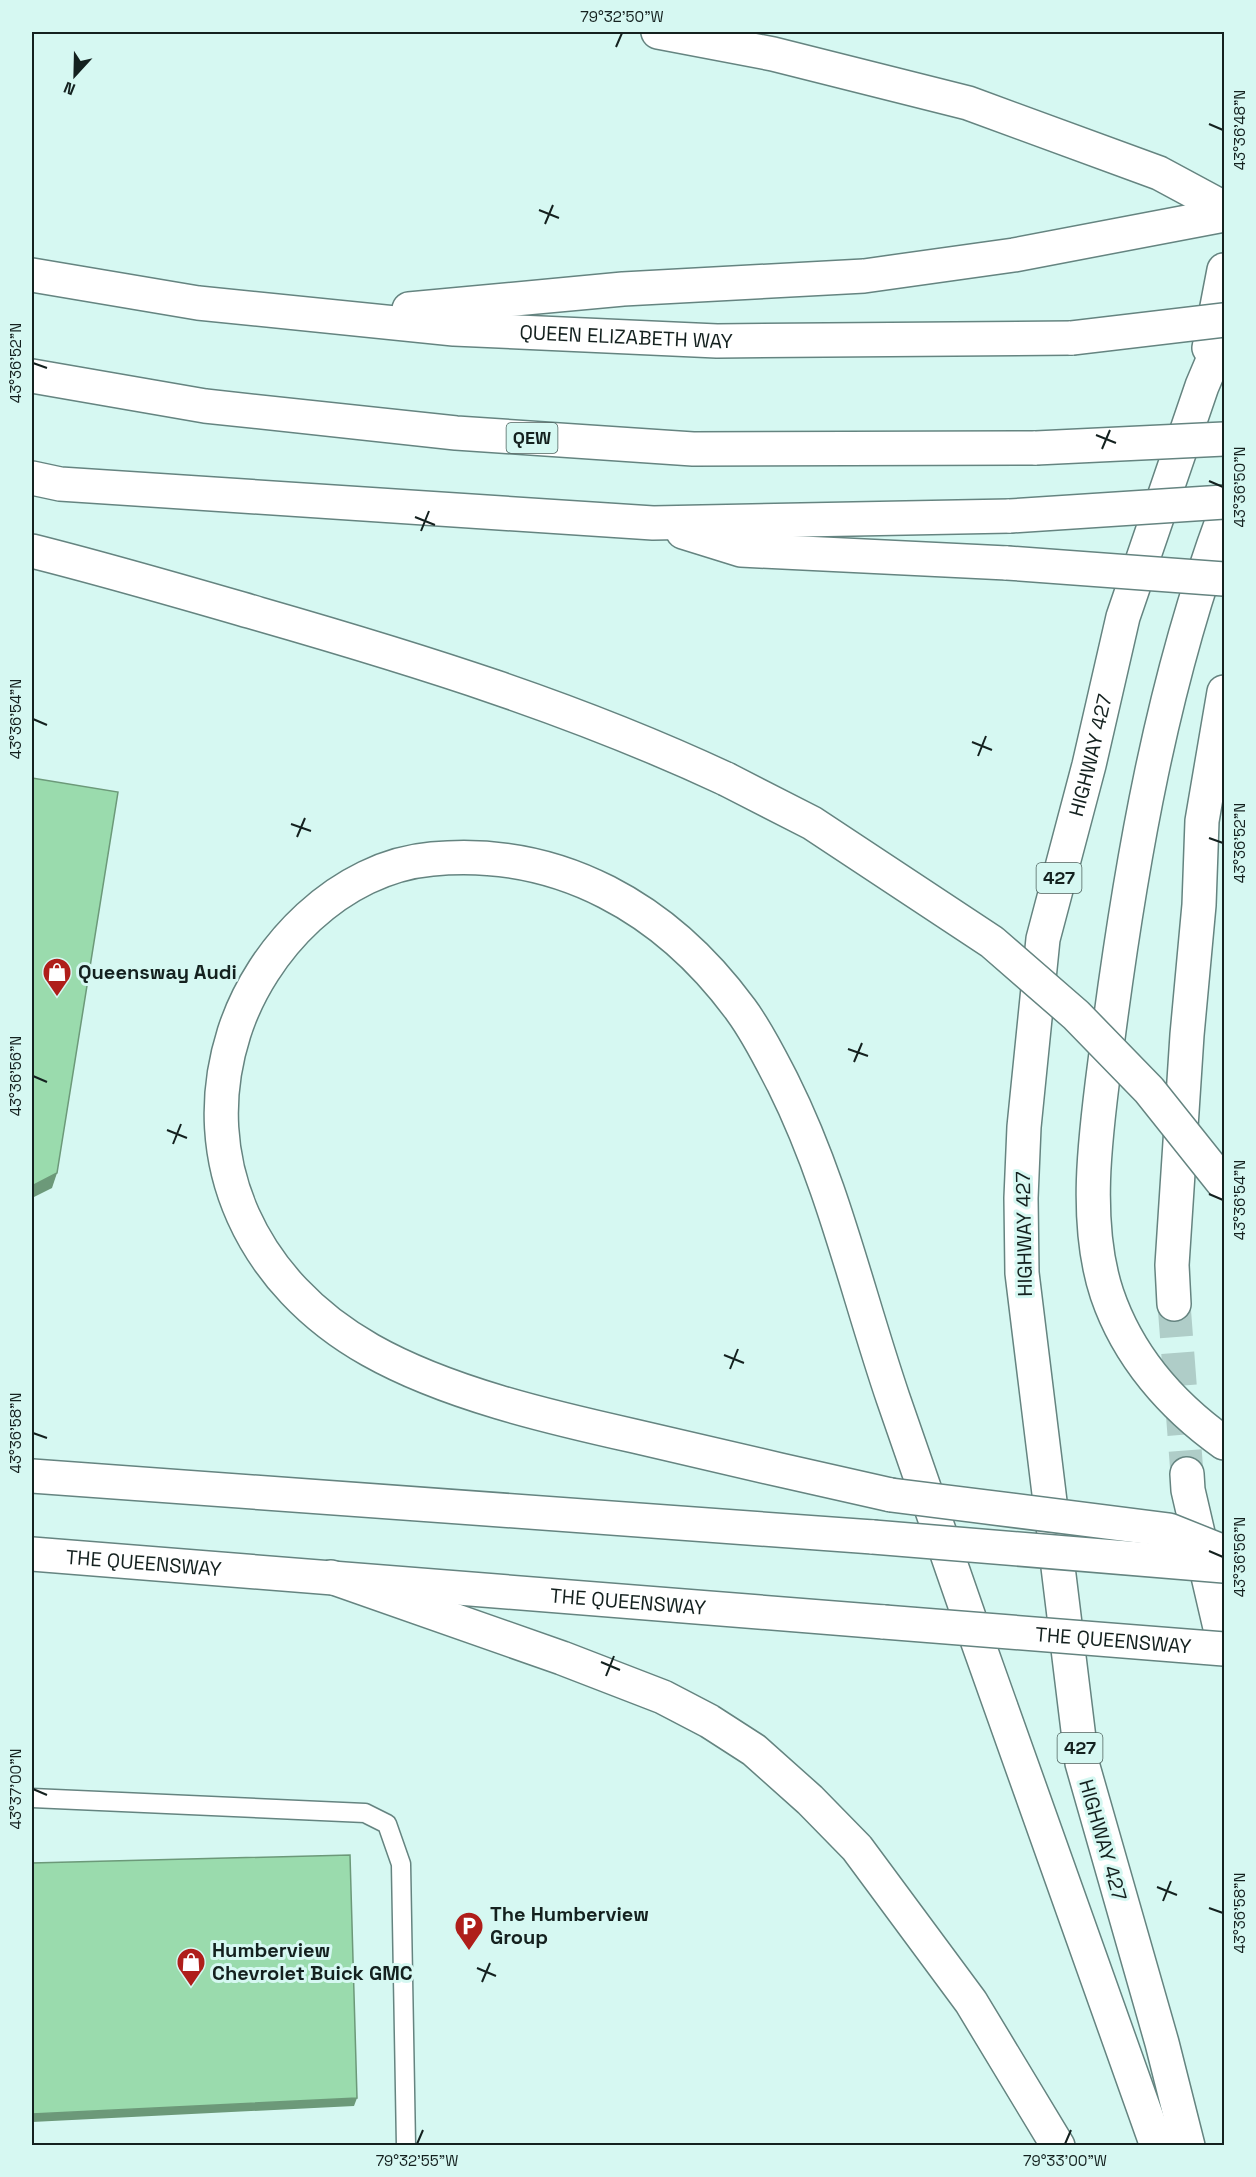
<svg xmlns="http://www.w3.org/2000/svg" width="1256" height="2177" viewBox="0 0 1256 2177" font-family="'Space Grotesk',sans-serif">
<rect width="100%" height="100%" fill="#d6f8f2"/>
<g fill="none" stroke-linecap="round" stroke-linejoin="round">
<path stroke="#afcdc8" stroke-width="33" stroke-dasharray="33 16" stroke-linecap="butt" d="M1174,1304l13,170"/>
<g stroke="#658480" stroke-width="21">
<path id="service" d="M32,1798l333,15 22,11 14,40 5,282"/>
</g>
<g stroke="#658480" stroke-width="36">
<g id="primary">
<path d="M32,1476l841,61"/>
<path id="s1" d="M32,1554l852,68"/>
</g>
</g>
<g stroke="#658480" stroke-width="36">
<g id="motorway">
<path d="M658,32l115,22 195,49 191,70 65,35"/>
<path id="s2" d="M32,275l166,28 256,26 263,12 355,-3"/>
<path d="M409,309l214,-20 241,-13 150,-21 210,-40"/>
<path d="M1209,348l15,-78"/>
<path d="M32,376l173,30 251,27 237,16 343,-1"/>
<path d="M32,478l28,6 593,39 357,-7"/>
<path d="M1224,516c-62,167 -93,346 -116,522 -10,80 -27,178 -1,256 21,62 65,112 117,149"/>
<path d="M683,532l58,18 266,13"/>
<path d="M32,551c76,19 151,41 227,63 160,46 315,94 467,165"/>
<path d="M1174,1304l-2,-39 15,-230 12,-130 3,-84 22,-129"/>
<path d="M1187,1474l1,16 36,155"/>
<path d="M891,1495c-86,-19 -171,-39 -257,-59 -85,-19 -188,-43 -264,-86 -116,-65 -177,-188 -136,-317 27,-85 106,-166 198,-174 128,-12 235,50 309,151 17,23 29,48 42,73 50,100 74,209 110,315 86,250 174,499 264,748"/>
<path d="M331,1577l231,81 101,39 46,24 45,29 56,50 47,48 114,154 87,144"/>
<path id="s3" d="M1188,2146l-26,-103 -80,-280 -60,-490 -1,-75 3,-71 19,-188 46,-174 34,-148 79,-231 22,-52"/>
</g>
</g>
<use href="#service" stroke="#fff" stroke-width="18"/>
<use href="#primary" stroke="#fff" stroke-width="33"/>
<use href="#motorway" stroke="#fff" stroke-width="33"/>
<g stroke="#658480" stroke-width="36" stroke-linecap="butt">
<g id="primary-bridge">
<path d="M873,1537l351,29"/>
<path id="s4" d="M884,1622l340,27"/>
</g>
</g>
<g stroke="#658480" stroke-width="36" stroke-linecap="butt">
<path id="motorway-bridge" d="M1072,338l152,-18
M1036,448l188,-9
M1010,516l214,-14
M1007,563l217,16
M726,779l86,44 180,119 84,73 73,75 75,94
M891,1495l278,35 55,22"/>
</g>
<use href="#primary-bridge" stroke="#fff" stroke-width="33"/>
<use href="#motorway-bridge" stroke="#fff" stroke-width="33"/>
</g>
<path fill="#6c9979" d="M57,1173l-5,15 -20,10v-12z
M357,2098l-3,8 -322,16v-8z"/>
<path fill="#9adbad" stroke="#6c9979" stroke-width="1.5" d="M32,778l86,14 -61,381 -25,13z
M350,1855l7,243 -325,16v-251z"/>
<path fill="none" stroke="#14211f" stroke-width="2" d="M616,47l6,-14M1209,124l14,6M539,210l20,8M545,224l8,-19M33,363l14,5M1096,435l20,8M1102,449l8,-19M1209,481l14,6M415,517l20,8M421,531l8,-20M33,719l14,6M972,742l20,8M978,756l8,-20M291,824l20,7M297,837l8,-19M1209,838l14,5M848,1049l20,7M854,1062l8,-19M33,1076l14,6M167,1130l20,8M173,1144l8,-20M1209,1194l14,6M724,1355l20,8M730,1369l8,-20M33,1433l14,5M1209,1551l14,6M601,1662l19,8M606,1676l8,-20M33,1789l14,6M1157,1887l20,8M1163,1901l8,-20M1209,1908l14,5M477,1968l19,8M482,1982l8,-19M417,2144l6,-14M1065,2144l6,-14"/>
<defs>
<g id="shop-pin" transform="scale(1.5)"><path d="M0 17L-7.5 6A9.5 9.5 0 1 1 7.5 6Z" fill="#af1e1a" stroke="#d6f8f2"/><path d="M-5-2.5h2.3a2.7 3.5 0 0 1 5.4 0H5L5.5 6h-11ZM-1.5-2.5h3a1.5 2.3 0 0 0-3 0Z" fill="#fff"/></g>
<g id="parking-pin" transform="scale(1.5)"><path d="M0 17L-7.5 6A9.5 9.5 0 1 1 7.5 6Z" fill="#af1e1a" stroke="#d6f8f2"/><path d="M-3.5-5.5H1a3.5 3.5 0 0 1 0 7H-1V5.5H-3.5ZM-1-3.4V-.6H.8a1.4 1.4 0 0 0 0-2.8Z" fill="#fff"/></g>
</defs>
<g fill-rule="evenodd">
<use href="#shop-pin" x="57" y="972"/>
<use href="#parking-pin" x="469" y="1926"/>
<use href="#shop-pin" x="191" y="1962"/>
</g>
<g text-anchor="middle" stroke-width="6" stroke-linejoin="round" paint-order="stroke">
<g fill="#d6f8f2" stroke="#4e625e" stroke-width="1.5">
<rect x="506.5" y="423" width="51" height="30" rx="4.5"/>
<rect x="1036.5" y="863" width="45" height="30" rx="4.5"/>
<rect x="1057.5" y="1733" width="45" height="30" rx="4.5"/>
</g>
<g font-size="18" font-weight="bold" fill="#14211f">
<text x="532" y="444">QEW</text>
<text x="1059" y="884">427</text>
<text x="1080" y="1754">427</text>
</g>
<g font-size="20" fill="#14211f" stroke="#d6f8f2">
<text dy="7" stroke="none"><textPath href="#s2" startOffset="598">QUEEN ELIZABETH WAY</textPath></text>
<text dy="7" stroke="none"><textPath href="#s3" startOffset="1416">HIGHWAY 427</textPath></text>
<text transform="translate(1024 1234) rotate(-91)" y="7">HIGHWAY 427</text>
<text dy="7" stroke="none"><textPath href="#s1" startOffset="112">THE QUEENSWAY</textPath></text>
<text dy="7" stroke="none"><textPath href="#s1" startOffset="598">THE QUEENSWAY</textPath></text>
<text dy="7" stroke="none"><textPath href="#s4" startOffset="230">THE QUEENSWAY</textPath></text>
<text transform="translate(1103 1840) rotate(74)" y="7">HIGHWAY 427</text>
</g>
<g font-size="20" font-weight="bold" fill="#14211f" stroke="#d6f8f2" text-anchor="start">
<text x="78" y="979">Queensway Audi</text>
<text x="490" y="1921">The Humberview<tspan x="490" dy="23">Group</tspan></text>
<text x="212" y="1957">Humberview<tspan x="212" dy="23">Chevrolet Buick GMC</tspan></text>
</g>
</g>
<rect width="1256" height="2177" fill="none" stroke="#d6f8f2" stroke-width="66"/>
<g transform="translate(75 75) rotate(202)" stroke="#d6f8f2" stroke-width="4.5" paint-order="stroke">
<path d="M0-4.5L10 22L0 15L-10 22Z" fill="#14211f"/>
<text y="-9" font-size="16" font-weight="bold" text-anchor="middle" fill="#14211f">N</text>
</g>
<rect x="33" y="33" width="1190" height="2111" fill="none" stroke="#14211f" stroke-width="2"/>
<g font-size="15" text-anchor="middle" fill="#14211f">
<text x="622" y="22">79°32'50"W</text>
<text transform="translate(1240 130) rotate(-90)" y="5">43°36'48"N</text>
<text transform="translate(16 363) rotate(-90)" y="5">43°36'52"N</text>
<text transform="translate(1240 487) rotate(-90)" y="5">43°36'50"N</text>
<text transform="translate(16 719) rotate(-90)" y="5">43°36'54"N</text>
<text transform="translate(1240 843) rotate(-90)" y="5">43°36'52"N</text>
<text transform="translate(16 1076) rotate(-90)" y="5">43°36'56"N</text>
<text transform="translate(1240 1200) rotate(-90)" y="5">43°36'54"N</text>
<text transform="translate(16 1433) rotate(-90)" y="5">43°36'58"N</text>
<text transform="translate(1240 1557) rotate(-90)" y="5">43°36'56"N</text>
<text transform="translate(16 1789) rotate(-90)" y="5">43°37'00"N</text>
<text transform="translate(1240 1913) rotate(-90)" y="5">43°36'58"N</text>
<text x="417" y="2166">79°32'55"W</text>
<text x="1065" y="2166">79°33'00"W</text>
</g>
</svg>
